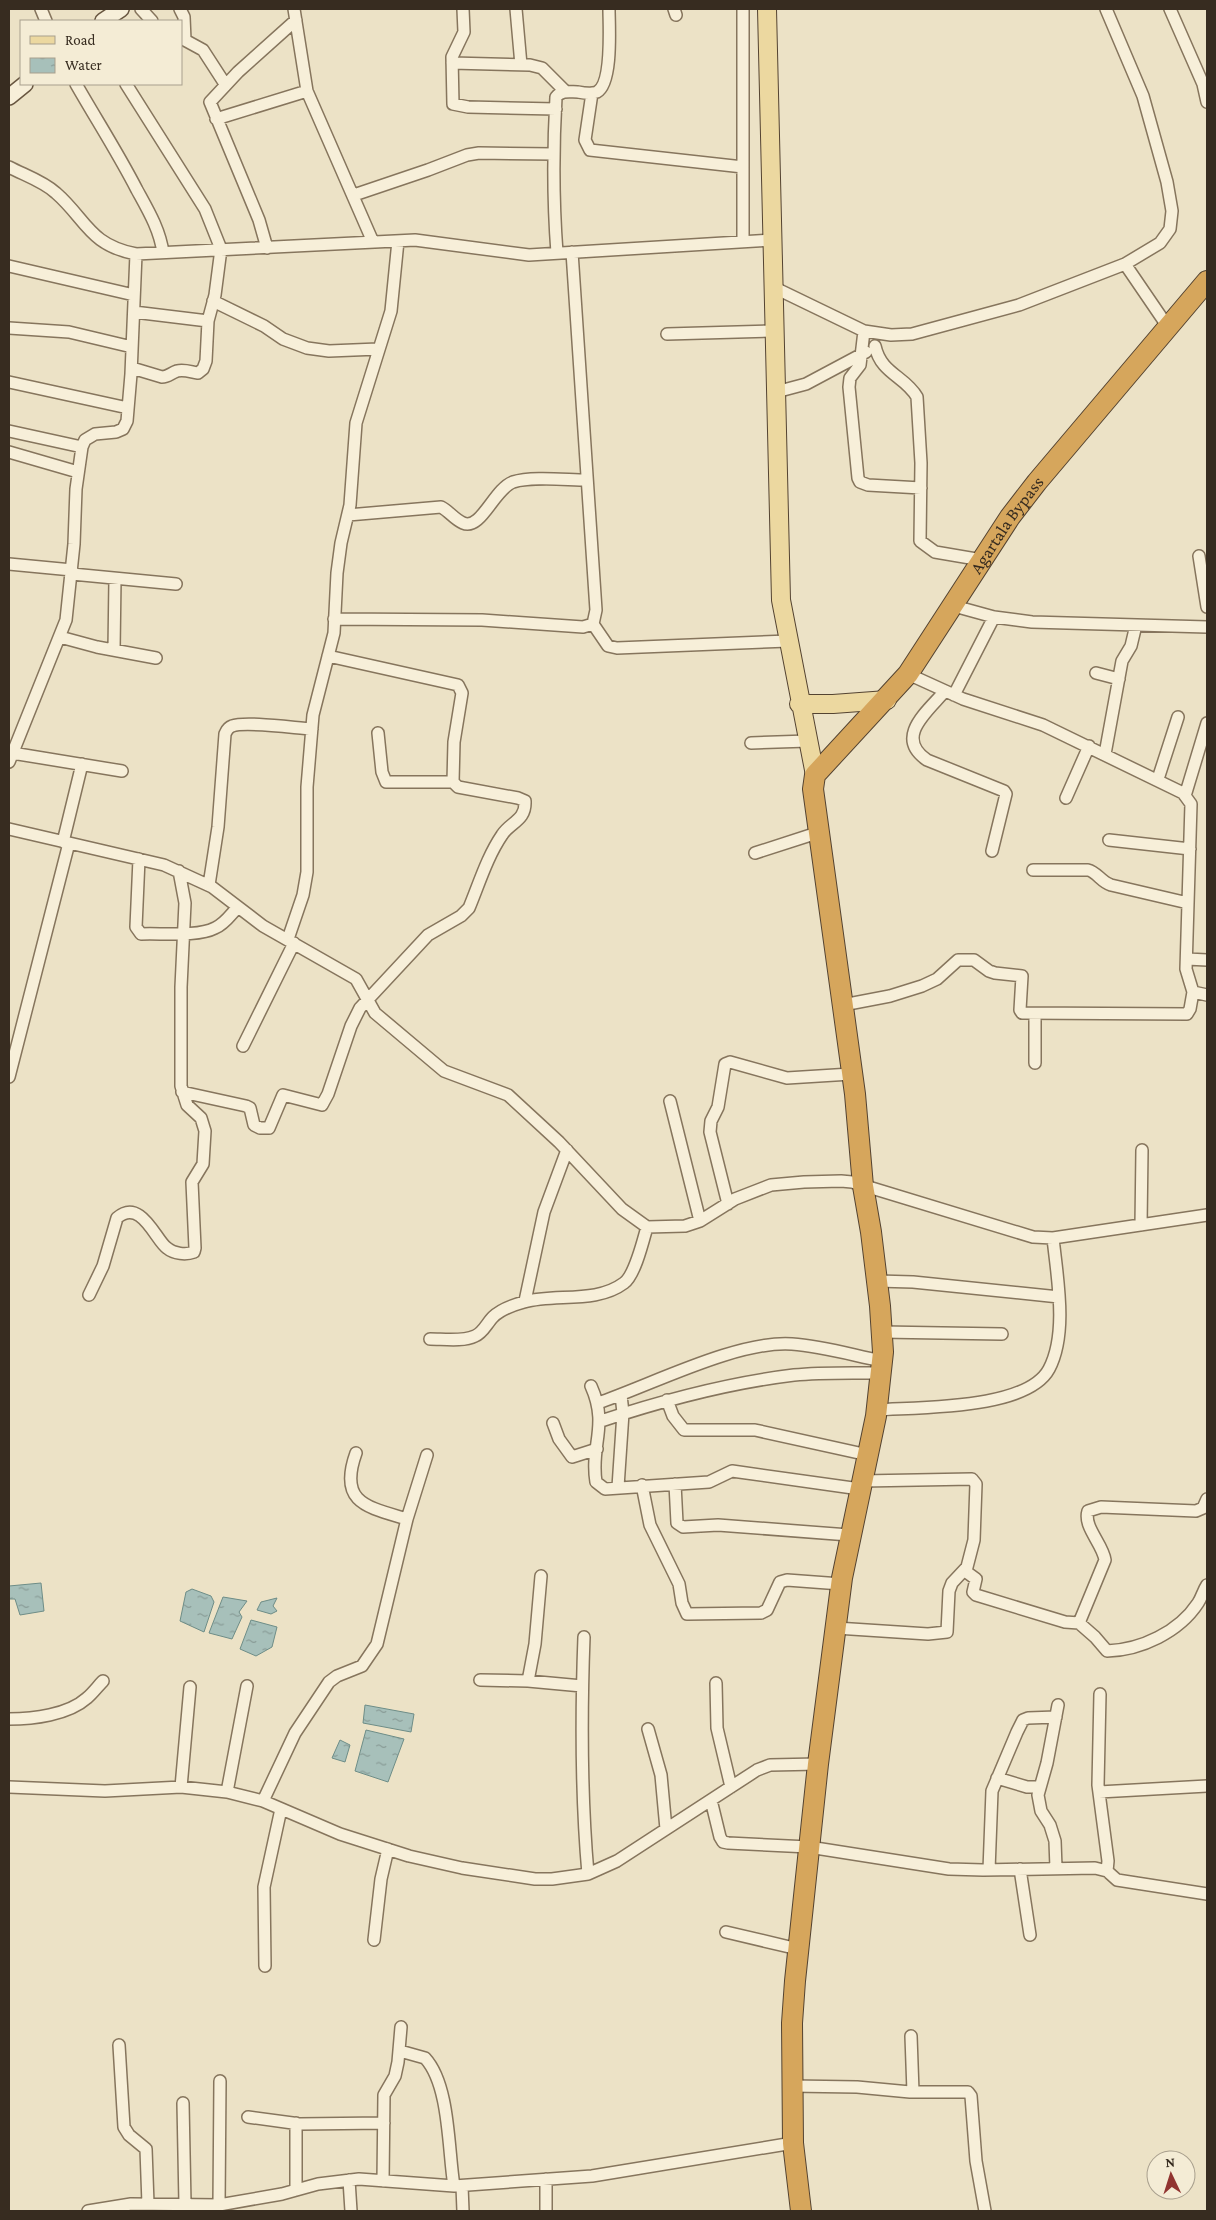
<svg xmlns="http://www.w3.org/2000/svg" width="1216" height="2220" viewBox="0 0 1216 2220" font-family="'Crimson Pro',serif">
<defs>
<pattern id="water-ripples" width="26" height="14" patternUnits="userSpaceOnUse" patternTransform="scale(1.25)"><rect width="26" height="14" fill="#a7c0ba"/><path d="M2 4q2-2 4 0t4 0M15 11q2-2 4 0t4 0" fill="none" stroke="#899c97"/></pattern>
</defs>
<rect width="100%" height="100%" fill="#ece2c6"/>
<path fill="url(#water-ripples)" stroke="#6e8d87" d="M41,1583l3,28 -24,4 -5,-16h-6v-13z
M192,1589l19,7 3,6 -10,30 -24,-11 6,-29z
M223,1597l24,4 -8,11 3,5 -10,22 -23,-6z
M277,1598l-4,8 4,5 -6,3 -14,-4 4,-8z
M251,1620l26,7 -5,20 -16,9 -16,-7z
M365,1705l49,9 -3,18 -48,-9z
M366,1730l38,9 -16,43 -33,-11z
M340,1740l10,5 -5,17 -13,-4z"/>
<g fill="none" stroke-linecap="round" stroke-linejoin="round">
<g stroke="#86755d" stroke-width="14">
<path id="street" d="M41,9l5,12
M141,9l11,12
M180,9l4,8 1,23
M294,9l13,82 66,151
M463,9l1,23 -12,25 1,47 15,3 88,2
M516,9l5,56
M674,9l2,6
M1170,9l33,75 4,18
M181,38l22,12 22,34
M452,63l78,2 12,3 23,23
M76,84c20,35 42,69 61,106 11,20 23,40 26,63
M126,84l79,125 16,40 -6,46 -7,26 -2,40 -3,8 -5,4c-7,-1 -14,-4 -21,-2 -6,2 -9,6 -15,6l-30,-9
M592,93l-7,47 5,10 153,17
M216,119l91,-28
M9,167c15,8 34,14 47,26 30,26 33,52 80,61l279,-14 114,15 243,-15
M354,195l74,-25 39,-15 12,-2 75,1
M743,241v-232
M267,248l-8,-28 -49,-118 28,-30 58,-52
M557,253c-4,-52 -4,-104 -1,-156 6,-7 13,-5 22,-5 5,1 14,2 19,0 16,-9 12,-67 12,-83
M1125,264l43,63
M9,266l125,29
M773,287l91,44 27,4 21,-1 107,-29 106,-41 35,-21 10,-14 2,-18 -5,-29 -24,-86 -37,-87
M213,301l51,25 19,13 24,9 22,3 49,-2
M134,312l74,9
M9,328l60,4 63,15
M864,331l-4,34 -10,13 -1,9 9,91 2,4 8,3 53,3
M667,334l107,-3
M875,346c6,28 30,30 42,51l4,66 -1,78 15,11 47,8
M9,382l119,26
M776,392l30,-8 60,-32
M9,431l73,16
M9,452l69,20
M348,515l93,-8c8,4 13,12 22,16 18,8 31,-34 50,-41 19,-6 54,-2 74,-2
M1199,556l8,51
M9,564l63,6
M72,574l104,10
M954,606l40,11 38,5 175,5
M334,619l148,1 101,7 10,-3 3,-14 -24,-358
M593,624l15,22 9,2 171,-7
M60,637l37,10 59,11
M114,650l1,-71
M1096,673l23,6
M908,674l55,25 80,26 140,68 8,11 -5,165 7,23 14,3
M945,691c-18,21 -51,46 -18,69l77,31 2,3 -14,57
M954,695l40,-78
M378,733l4,39 4,10h67
M751,743l57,-2
M12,753l110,18
M1105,754l17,-93 9,-15 5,-21
M9,762l57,-142 8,-76 2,-55 6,-42 3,-7 10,-6 21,-2 7,-3 4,-8 4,-47 5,-120
M1158,779l20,-62
M1185,796l22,-73
M1066,798l23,-52
M9,829l155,36 48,22 51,39 93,53 19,34 69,58 64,24 51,47 63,67 25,18 38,-1 15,-5 35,-22 36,-14 33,-3 37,-1 11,1 181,55 20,1 154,-23
M1109,840l81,9
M63,842l19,-78
M755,853l65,-21
M139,859l-3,68 5,7c20,-1 57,3 74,-6 10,-4 16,-14 23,-21
M1033,870h55c9,2 13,12 23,15l77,18
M209,885l9,-58 7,-93c2,-4 2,-6 7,-8 14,-5 63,2 80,3
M288,939l15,-44 4,-23v-85l6,-72 21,-82 3,-60 4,-30 9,-38 6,-82 35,-112 7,-70
M1187,959l20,1
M843,1005l47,-9 32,-10 15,-7 21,-19h16l15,11 6,2 27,3 -2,34 2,3 165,1 3,-5 3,-17
M1035,1014v49
M243,1046l51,-103
M9,1077l60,-234
M182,1092l64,14 4,2 4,17 6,3h9l14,-33 39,10 6,-11 23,-68 9,-18 68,-73 33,-19 8,-8c10,-24 18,-51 33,-73 8,-13 24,-14 23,-34l-7,-3 -60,-11 -5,-5 1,-40 8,-49 -4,-8 -130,-29
M670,1101l30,120
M728,1204l-18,-72 1,-11 7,-14 7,-43 5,-2 57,16 64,-4
M1141,1225l1,-75
M877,1281l36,1 146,15
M89,1295l14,-29 14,-48c24,-21 39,23 50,30 7,6 19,7 27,4l1,-4 -3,-66 11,-18 2,-33 -4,-13 -14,-13 -6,-19v-99l4,-84 -6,-32
M525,1301l19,-89 23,-62
M882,1332l120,2
M430,1339c13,0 33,3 45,-3 8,-3 12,-13 18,-19 8,-8 20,-12 31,-15 31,-9 72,2 100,-19 11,-8 19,-42 23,-56
M591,1386c18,40 -1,59 5,96l9,7 104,-7 23,-11 128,18
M667,1400l6,16 11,14h71l113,25
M598,1403c53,-18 140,-63 194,-59 30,2 60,11 90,17
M877,1410c41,-3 150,0 172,-41 19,-36 8,-92 4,-131
M601,1421c63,-21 127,-38 193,-46 28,-3 58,-2 87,-2
M553,1423l6,16 13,18 25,-8
M356,1453c-18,50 11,54 51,66
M675,1484l2,39 6,4 35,-2 131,10
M642,1485l8,40 29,59 3,19 5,11 74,-1 6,-3 13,-28 7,-2 54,4
M618,1487l5,-74 -2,-18
M965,1571l11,8 -3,13 3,3 89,27 14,1 26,-63c-2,-16 -22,-33 -17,-49l13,-4 95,4 7,-3 4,-9
M1079,1623l16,14 12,14c34,-1 72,-19 91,-48 4,-6 5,-12 9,-18
M836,1628l92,6 19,-2 2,-41 3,-8 15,-16 7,-27 2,-56 -4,-5 -110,2
M584,1637c-3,79 -3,158 4,237
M480,1680l48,1 54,5
M528,1681l7,-37 6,-68
M716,1683l1,45 14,59
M1100,1694l-2,91 10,76 -1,10
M9,1719c24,0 59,-4 78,-21 6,-5 11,-12 16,-17
M648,1729l13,46 5,54
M997,1778l30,9h12
M9,1787l96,4 76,-4 46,5 36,9 77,33 69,22 53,12 73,11h17l36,-5 29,-13 140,-91 13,-5 48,-1
M181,1787l9,-100
M227,1792l20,-106
M1099,1792l108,-6
M711,1800l9,37 3,5 5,1 81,4 140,22 34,1 112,-2 12,3 10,9 90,14
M263,1801l32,-68 34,-51 8,-6 25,-10 15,-22 30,-125 20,-64
M1056,1868l-1,-27 -5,-16 -9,-14 -3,-16 9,-32 11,-58
M1020,1869l10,66
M989,1870l3,-79 25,-59 6,-12 5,-2 28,-1
M726,1932l72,17
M374,1940l7,-61 7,-30
M265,1966l-1,-79 17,-78
M911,2036l2,56
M119,2045l5,82 5,8 17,14 2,55
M400,2051l25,7c25,27 23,92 29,128
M792,2086l65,1 53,5h58l3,4 5,65 9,50
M183,2103l2,101
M248,2117l52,7 84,-1
M546,2179v32
M349,2180l2,31
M383,2181l1,-86 11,-19 3,-14 3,-35
M462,2186l1,25
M296,2190v-67
M219,2205l1,-124
M88,2211l43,-7 88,1 63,-11 36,-10 41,-5 95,7 138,-10 201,-33"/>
</g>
<g stroke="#685640" stroke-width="18">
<path id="secondary" d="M103,21l18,-12
M9,97l16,-13"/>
</g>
<g stroke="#544331" stroke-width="20">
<path id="primary" d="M767,9l14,591 34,175
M799,704h34l54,-4"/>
</g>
<g stroke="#544331" stroke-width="22">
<g id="highway">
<path id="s1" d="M801,2211l-8,-68 -1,-120 3,-42 23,-217 24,-186 34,-162 7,-64 -3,-46 -9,-74 -8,-46 -8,-92 -42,-305 2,-14 93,-101 102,-157 27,-35 170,-201"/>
</g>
</g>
<use href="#street" stroke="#f7efd9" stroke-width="11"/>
<use href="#secondary" stroke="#f7efd9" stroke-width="15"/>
<use href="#primary" stroke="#ecd8a0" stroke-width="18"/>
<use href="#highway" stroke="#d6a65c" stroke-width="20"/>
</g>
<g text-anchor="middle" stroke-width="4.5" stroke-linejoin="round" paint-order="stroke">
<g font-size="18" fill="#372c20" stroke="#f4ecd5">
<text dy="6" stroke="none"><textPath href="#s1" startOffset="1764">Agartala Bypass</textPath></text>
</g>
</g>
<rect width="1216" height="2220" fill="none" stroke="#372c20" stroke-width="20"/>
<rect x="20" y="20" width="162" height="65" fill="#f4ecd5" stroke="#a89f8d"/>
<rect x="30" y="36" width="25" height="8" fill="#ecd8a0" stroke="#a89f8d"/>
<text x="65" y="45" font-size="15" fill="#372c20">Road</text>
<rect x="30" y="58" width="25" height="15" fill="url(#water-ripples)" stroke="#a89f8d"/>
<text x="65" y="70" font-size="15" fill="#372c20">Water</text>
<g transform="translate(1171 2175) rotate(356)"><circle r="24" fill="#f4ecd5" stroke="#a89f8d"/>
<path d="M0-4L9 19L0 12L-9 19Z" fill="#913430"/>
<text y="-8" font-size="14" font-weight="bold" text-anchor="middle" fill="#372c20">N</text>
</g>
</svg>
